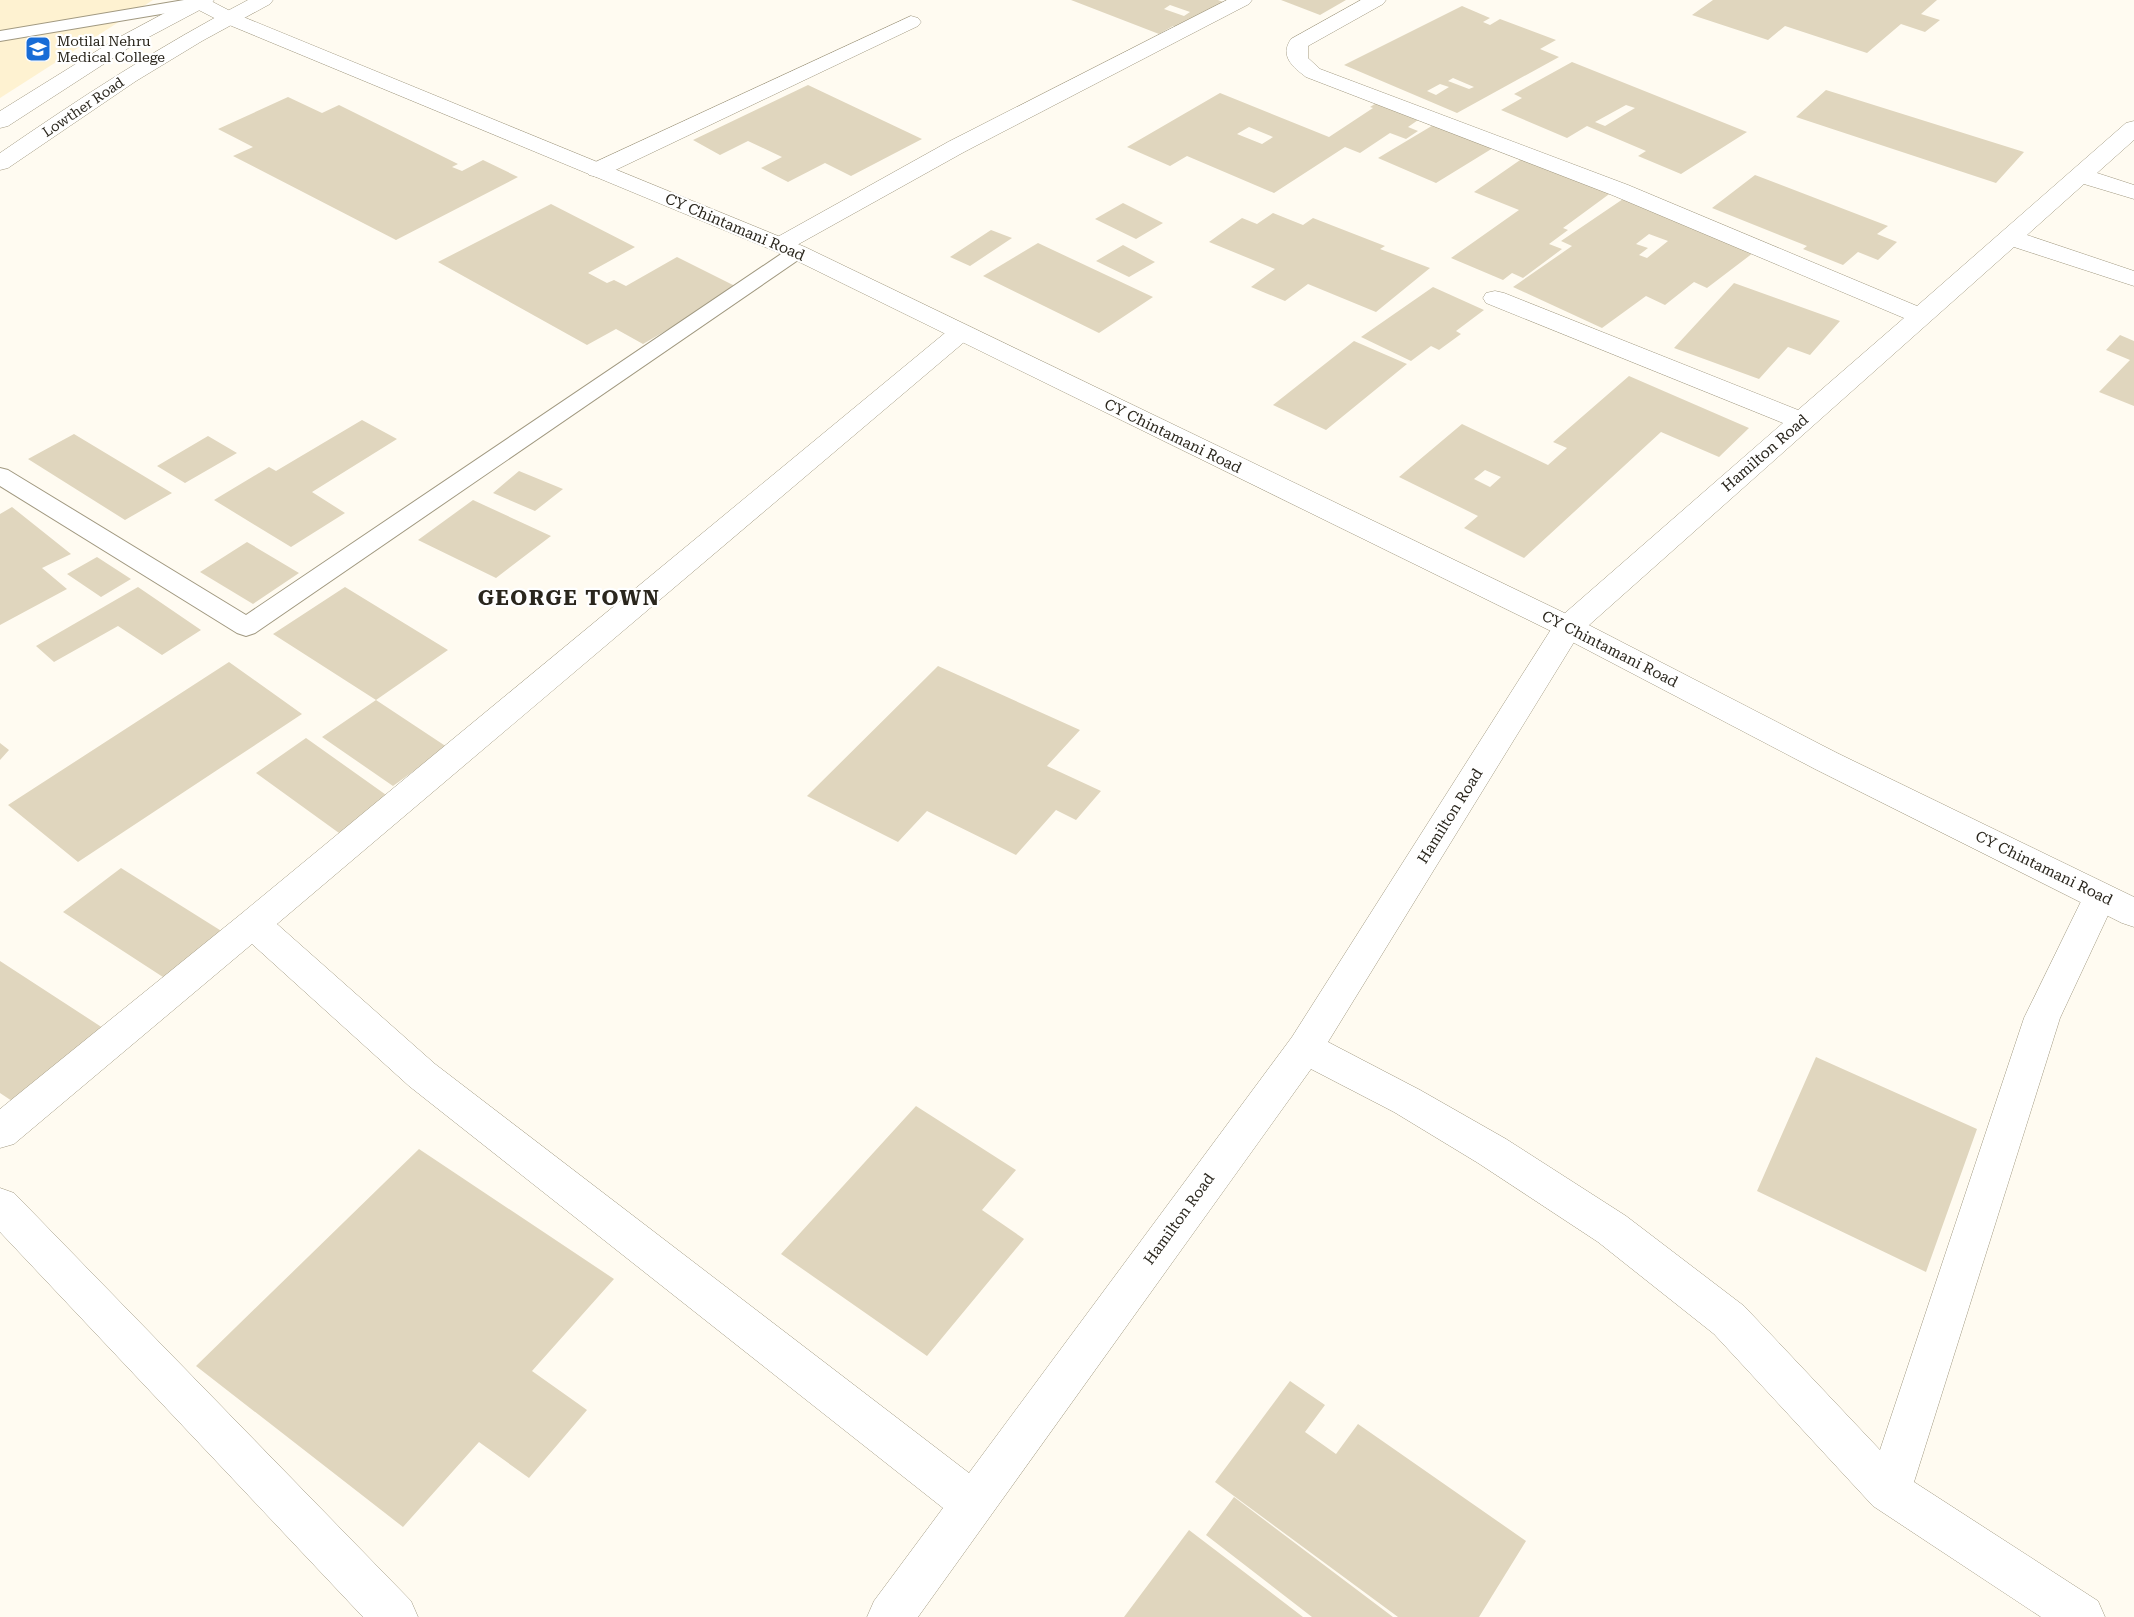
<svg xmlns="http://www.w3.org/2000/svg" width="2134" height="1617" viewBox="0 0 2134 1617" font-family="'Roboto Serif',serif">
<rect width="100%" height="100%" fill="#fffbf1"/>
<path fill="#fef2d1" d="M0,0h153l-153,98z"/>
<path fill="#e0d6be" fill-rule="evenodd" d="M1071,0h147l8,3 -46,26 -7,-3 -14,8zM1170,5l20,7 -6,4 -20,-7z
M1281,0h65l-26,15z
M1713,0h224l-16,14 19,6 -15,12 -24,-8 -34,29 -82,-27 -17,14 -76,-25z
M1462,6l28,12 -7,4 7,3 10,-6 56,21 -16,9 19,8 -102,56 -113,-48zM1453,78l21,9 -5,2 -21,-8zM1440,84l9,3 -13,8 -9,-4z
M1572,62l175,70 -66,42 -43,-18 8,-5 -59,-25 -20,12 -66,-28 21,-12 -8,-4zM1626,105l9,3 -30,18 -10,-4z
M808,85l114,54 -71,37 -26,-13 -37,19 -27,-14 21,-11 -34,-16 -28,14 -27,-15z
M1826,90l198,62 -28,31 -200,-66z
M1220,93l109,44 44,-29 -3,-1 8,-5 43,16 -13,9 10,4 -12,8 -16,-6 -30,20 -15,-6 -71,46 -87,-37 -17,10 -43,-19zM1249,127l24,10 -11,7 -25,-10z
M288,97l34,16 17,-8 119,59 -6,3 10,4 21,-11 35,17 -122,63 -163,-84 20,-9 -35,-18z
M1435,124l58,24 -57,35 -58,-25z
M1523,158l89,34 -49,36 5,2 -19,14 13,5 -39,29 -11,-5 -9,7 -52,-22 68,-48 -45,-18z
M1755,175l133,51 -11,8 20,8 -19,18 -20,-8 -15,13 -40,-16 4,-3 -95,-38z
M1623,199l130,54 -46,35 -13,-6 -29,23 -19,-9 -44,32 -89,-41 59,-41 -11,-5zM1649,234l19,7 -21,17 -8,-3 9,-7 -12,-4z
M1123,203l40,20 -27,16 -41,-20z
M551,204l84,43 -47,26 19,10 7,-3 12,6 51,-29 62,31 -96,56 -27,-15 -29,16 -149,-83z
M1273,213l30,12 10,-7 72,28 -5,3 50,19 -54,44 -68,-28 -23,17 -34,-14 24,-18 -66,-27 33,-24 15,6z
M991,230l21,8 -42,28 -20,-9z
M1038,243l115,54 -54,36 -116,-57z
M1123,245l32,17 -26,15 -33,-16z
M1734,283l106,38 -30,34 -22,-8 -29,32 -85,-31z
M1433,287l51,23 -28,21 5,3 -22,16 -8,-4 -20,15 -50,-24z
M2120,335l14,6v65l-35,-14 31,-32 -24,-10z
M1354,341l53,23 -81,66 -53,-25z
M1629,376l120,52 -30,29 -58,-25 -137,126 -60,-30 14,-12 -79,-39 63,-53 86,41 19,-17 -14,-6zM1485,470l16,7 -11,10 -16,-8z
M362,420l35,19 -85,53 33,21 -54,34 -77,-47 55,-33 7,4z
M74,434l98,59 -47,27 -97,-61z
M208,436l29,17 -52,30 -28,-17z
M519,471l44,18 -28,22 -42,-18z
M473,500l78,36 -55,42 -78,-38z
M12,507l59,47 -29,14 25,21 -67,36v-111z
M247,542l52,31 -46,31 -53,-32z
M97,557l34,22 -30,18 -34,-23z
M138,587l63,43 -39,25 -44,-29 -64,36 -18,-16z
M345,587l103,63 -72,50 -103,-66z
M229,662l73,52 -224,148 -70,-57z
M938,666l142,64 -33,36 54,25 -25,29 -20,-10 -40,45 -89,-44 -29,31 -91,-46z
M376,700l71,47 -54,39 -71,-49z
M306,738l83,59 -50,36 -83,-60z
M0,743l9,7 -9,10z
M121,868l102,64 -57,47 -103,-67z
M0,961l103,67 -88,75 -15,-10z
M1816,1057l161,72 -51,143 -169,-81z
M916,1106l100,64 -34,40 42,29 -97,117 -146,-102z
M419,1149l195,130 -82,92 55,39 -58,68 -50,-36 -76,85 -207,-161z
M1290,1381l35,24 -20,27 31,22 22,-30 168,117 -47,76h-81l-183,-135z
M1234,1497l159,120h-81l-106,-82z
M1189,1530l114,87h-179z"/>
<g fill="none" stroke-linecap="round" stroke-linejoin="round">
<g stroke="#a19981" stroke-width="2">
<path id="service" d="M184,0h20l2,3 -3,4 -6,1 -197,33v-10z
M797,246l7,2 3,4 -3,4 -549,377 -9,3 -9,-3 -237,-147v-18l8,2 238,145 544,-367z"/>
</g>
<g stroke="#a19981" stroke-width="1">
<path id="minor" d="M1227,0h25l-3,4 -285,148 -176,98 -8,2 -8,-2 -4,-5 4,-5 176,-98z
M1361,0h25l-3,4 -75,42v12l12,11 308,116 289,121 209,-183 8,-2v19l-37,33 37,12v14l-50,-15 -57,51 107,36v15l-120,-39 -435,387 -251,408 92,48 86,49 120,77 118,90 136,144 144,-432 64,-131 12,-4 12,4 5,9 -57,122 -146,464 184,119 7,16h-64l-168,-111 -159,-172 -116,-92 -120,-79 -84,-51 -83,-43 -393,548h-51l7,-16 69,-93 -534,-422 -157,-142 -238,200 -14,4v-39l241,-195 710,-586 9,-3 9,3 4,5 -4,5 -692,586 158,140 534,409 323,-436 265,-417 226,-197 -297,-120 -3,-5 3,-5 9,-2 9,2 294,117 106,-92 -292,-123 -306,-118c-13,-10 -27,-21 -15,-38z
M911,16l7,2 3,4 -3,4 -313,149 -8,2 -8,-2 -3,-5 3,-5z
M0,1188l14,5 397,408 7,16h-55l-363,-385z"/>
</g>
<g stroke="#a19981" stroke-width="1">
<path id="tertiary" d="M184,0h25l27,14 569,233 774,373 258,133 297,144v30l-12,-4 -307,-154 -258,-135 -768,-377 -567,-235 -35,-18z"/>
</g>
<g stroke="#a19981" stroke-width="1">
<path id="primary" d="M189,0h25l-3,4 -81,43 -122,79 -8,2v-17l116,-72z
M248,0h25l-3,4 -68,37 -66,40 -128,87 -8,2v-17c80,-55 161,-108 248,-153z"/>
</g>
<use href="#service" fill="#fff" fill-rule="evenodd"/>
<use href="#minor" fill="#fff" fill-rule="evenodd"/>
<use href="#tertiary" fill="#fff" fill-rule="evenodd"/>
<use href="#primary" fill="#fff" fill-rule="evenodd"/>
</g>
<defs>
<g id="university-square" transform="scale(1.35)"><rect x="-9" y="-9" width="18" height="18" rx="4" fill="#186cd6" stroke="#fff"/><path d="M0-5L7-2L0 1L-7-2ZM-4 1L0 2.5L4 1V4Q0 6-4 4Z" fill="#fff"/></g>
</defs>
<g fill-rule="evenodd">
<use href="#university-square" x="38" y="49"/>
</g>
<g text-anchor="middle" stroke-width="4.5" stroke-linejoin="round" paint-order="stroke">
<g font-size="14" fill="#2a261d" stroke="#fff" text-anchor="start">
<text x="57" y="46">Motilal Nehru<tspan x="57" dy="16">Medical College</tspan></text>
</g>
<g font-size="14" fill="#2a261d" stroke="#fff">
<text transform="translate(83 107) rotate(-34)" y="5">Lowther Road</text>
</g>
<g font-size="15" fill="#2a261d" stroke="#fff">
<text transform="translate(735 227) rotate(23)" y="5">CY Chintamani Road</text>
<text transform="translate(1173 436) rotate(26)" y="5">CY Chintamani Road</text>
<text transform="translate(1765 453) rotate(-41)" y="5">Hamilton Road</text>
<text transform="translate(1610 649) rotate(27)" y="5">CY Chintamani Road</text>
<text transform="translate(1450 816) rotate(-58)" y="5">Hamilton Road</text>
<text transform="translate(2044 868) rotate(26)" y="5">CY Chintamani Road</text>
<text transform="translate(1179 1219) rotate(-54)" y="5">Hamilton Road</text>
</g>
<g font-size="21" font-weight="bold" letter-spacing="1.5" fill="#2a261d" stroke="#fff">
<text x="569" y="605">GEORGE TOWN</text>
</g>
</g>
</svg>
